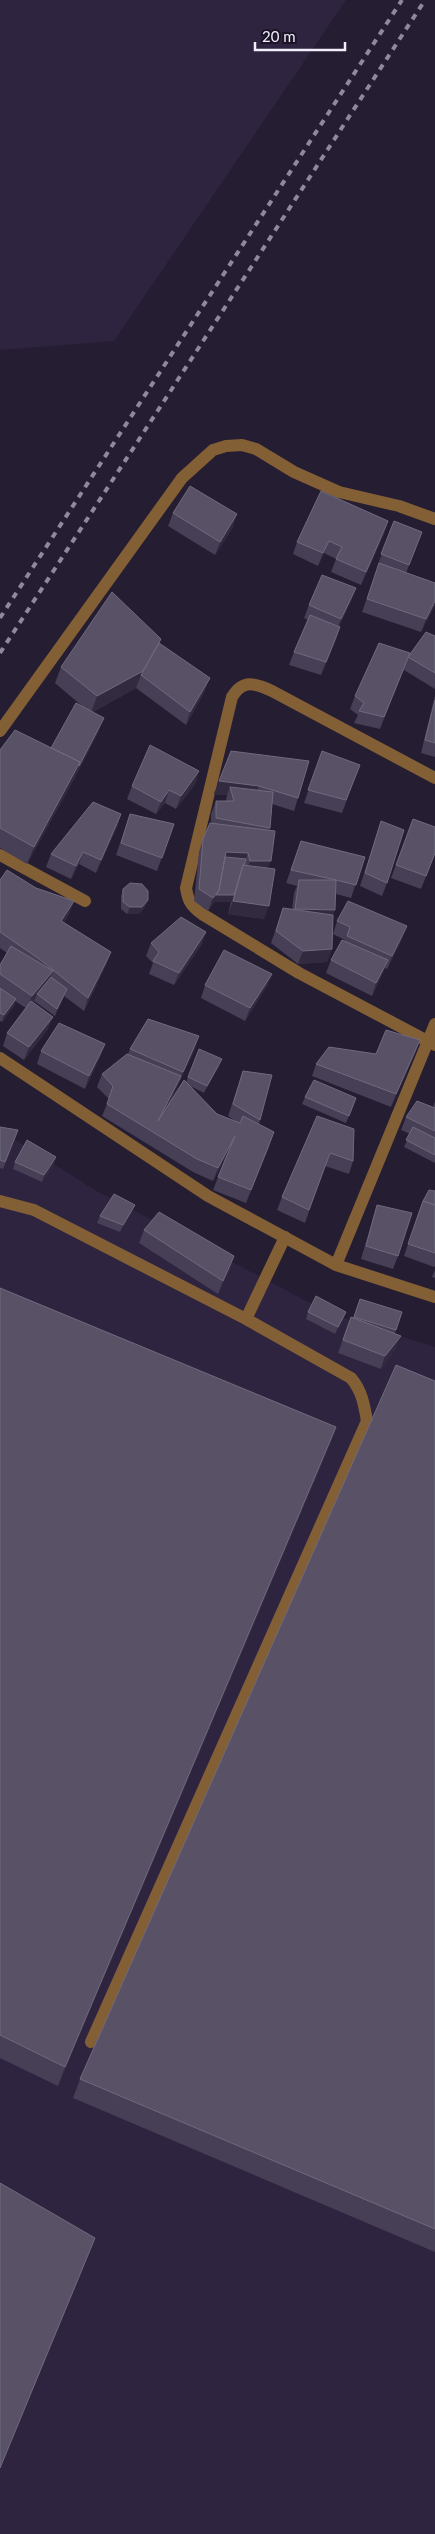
<svg xmlns="http://www.w3.org/2000/svg" width="435" height="2534" viewBox="0 0 435 2534" font-family="Lato,sans-serif">
<rect width="100%" height="100%" fill="#251d32"/>
<path fill="#2e243f" d="M0,0h346l-232,341 -114,9z
M0,1130l93,59 238,125 104,33v1187h-435z"/>
<g fill="none" stroke-linecap="round" stroke-linejoin="round">
<path stroke="#835f35" stroke-width="12" d="M0,1201l34,9 212,109 105,59c11,13 13,26 16,43l-276,621
M246,1319l39,-82"/>
<path stroke="#835f35" stroke-width="12" d="M0,731l182,-253 31,-28 13,-4 16,-1 14,4 38,23 45,20 60,14 36,13
M435,778l-163,-87c-18,-8 -29,-12 -40,6l-46,191c2,13 5,18 16,26l97,59 136,72
M0,855l85,46
M0,1058l208,138 128,69 99,32
M336,1265l99,-241"/>
<path stroke="#8f899a" stroke-width="4" stroke-dasharray="6 6" stroke-linecap="butt" d="M0,618l402,-618
M0,653l425,-653"/>
</g>
<path fill="#473f55" d="M173,513l60,14 -18,28 -47,-29z
M388,521l-4,13 -23,51 -30,-13 5,-13 -12,-6 -6,13 -25,-12 4,-12z
M394,521l28,11 -16,41 29,32 -14,27 -59,-20 16,-45h-1z
M351,601l-12,25 -3,14 -15,35 -32,-10 5,-13 14,-32 -4,-2 5,-13z
M435,636v53l-31,-19 1,-3 -25,62 -26,-6 4,-8 -8,-6 5,-13 54,-39z
M161,639l-2,4 46,48 -19,34 -50,-37 -43,24 6,19 -25,48 -47,85 -27,-16v-98l51,-2 31,-42 -27,-23 6,-16z
M435,695v62l-14,-4z
M231,751l67,47 -4,13 -22,-7 -2,24 -1,3 -1,37 -4,51 -36,-5 3,-12h-17l-6,9 -14,-10 5,-49 4,-13 8,-15v-10l5,-13h10l1,-6 -13,-1z
M322,751l38,14 -18,48 -38,-10z
M199,771l-4,13 -19,25 -11,-6 -9,11 -29,-15 5,-13z
M121,814l-4,13 -21,46 -17,-9 -8,15 -25,-12 5,-13z
M130,814l44,10 -17,47 -41,-16z
M413,819l22,35 -14,35 -30,-11z
M381,821l6,62 -5,13 -22,-10z
M301,841l64,16 -14,41 -15,-4 -3,23 -1,32 -5,13 -29,2 -27,-21 12,-35 9,2 2,-17 3,-7 -11,-3z
M0,880l36,8 38,13 -5,13 -5,8 47,30 -5,13 -22,46 -20,-15 -9,20 -21,-15 -1,1 15,27 -24,31 -21,-14 4,-13 19,-25 -11,-7 -1,5 -12,16 -2,-1v-56l7,-12 -7,-5z
M123,889l25,11 -3,7 -6,7h-12l-6,-5v-13z
M337,921l65,18 -15,30 -2,-1 -13,28 -46,-23 5,-13 14,-20 -12,-6z
M151,943l51,1 -28,41 -25,-11 4,-11 -7,-7z
M272,974l-5,12 -22,35 -44,-23 4,-13z
M420,1040l-5,13 -24,54 -79,-31 4,-12 60,-10z
M105,1044l-5,13 -15,32 -48,-25 4,-13z
M130,1049h65l-19,40 -7,15 17,-22 2,-5 31,-11 -15,27 -14,-7 27,28 21,9 -10,-7 15,-45 17,49 -1,4 11,21 -24,58 -33,-13 14,-36 -14,27 -20,-9 -91,-56 7,-17 -12,-12 5,-13 26,-20z
M305,1097l51,1 -10,25 -44,-19z
M435,1101v62l-31,-16 6,-13 -9,-4 5,-13 27,-10z
M317,1116l36,45 -4,13 -24,-8 -20,57 -28,-13 5,-13z
M0,1127l18,3 -15,39 -3,-1z
M15,1162l39,2 -12,18 -29,-13z
M435,1191v75l-1,1 -30,-11 14,-42 5,-13z
M377,1205l21,51 -5,13 -32,-10 12,-41z
M132,1212l-12,20 -23,-9 3,-7z
M144,1230l90,26 -4,13 -12,25 -79,-51z
M435,1270v8l-3,-1z
M0,1288l336,139 -7,20 -271,639 -58,-28z
M360,1299l42,13 -7,21 1,15 -15,21 -43,-16 13,-36 2,1z
M308,1312h38l-3,7 -8,15 -29,-15z
M435,1381v871l-362,-154 7,-19z"/>
<path fill="#322a3f" d="M237,514l-4,13 -18,28 5,-13z
M388,521l-4,13 -23,51 5,-13z
M329,541l-5,12 -6,13 5,-13z
M356,588l-5,13 -15,31 5,-13z
M435,601v4l-14,27 5,-13z
M340,627l-4,13 -15,35 5,-13z
M161,639l-6,17 -14,19 -5,13 -45,25 6,-17z
M410,653l-5,13 -25,63 4,-12z
M210,678l-5,13 -19,34 4,-13z
M104,718l-5,13 -25,48 -47,85 7,-17z
M199,771l-4,13 -19,25 5,-13z
M219,781l40,5 -5,13 -24,-12 -3,8 -13,-1z
M169,790l-4,13 -9,11 5,-12z
M121,814l-4,13 -21,46 5,-13z
M83,852l-4,12 -8,15 5,-13z
M226,852l22,1 -5,13 -21,-2z
M250,861h21l-5,13h-21z
M219,890l-5,12 -6,9 5,-13z
M216,895h18l-2,7h-18z
M148,900l-3,7 -6,7h-12l3,-7z
M74,901l-5,13 -13,20 5,-13z
M233,901l36,5 -5,13 -36,-5z
M295,909l40,1 -4,13 -41,-1z
M407,926l-5,13 -15,30 5,-13z
M206,932l-4,12 -28,41 5,-12z
M332,949l-5,13 -29,2 5,-13z
M111,952l-5,13 -22,46 4,-13z
M388,960l-5,13 -11,23 4,-13z
M53,971l-5,13 -11,10 -3,7 -7,8 5,-13z
M272,974l-5,12 -22,35 5,-13z
M67,989l-3,7 -9,20 2,-7z
M16,999l-2,7 -12,16 2,-7z
M53,1017l-5,12 -24,31 5,-13z
M199,1036l-4,13 -17,36 5,-13z
M420,1040l-5,13 -24,54 5,-13z
M105,1044l-5,13 -15,32 4,-13z
M222,1059l-3,7 -15,27 3,-7z
M181,1076l-5,13 -23,45 5,-13z
M274,1132l-4,13 -24,58 5,-13z
M235,1136l-5,13 -17,32 5,-13z
M56,1157l-2,7 -12,18 2,-7z
M135,1205l-3,7 -12,20 3,-7z
M234,1256l-4,13 -12,25 5,-13z
M346,1312l-3,7 -8,15 3,-7z
M401,1336l-5,12 -15,21 4,-13z
M336,1427l-7,20 -271,639 7,-19z
M95,2238l-6,17 -89,215v-2z"/>
<path fill="#595267" stroke="#716a7e" d="M190,486l47,28 -17,28 -47,-29z
M321,491l67,30 -22,51 -30,-13 6,-12 -13,-6 -6,12 -26,-11z
M394,521l28,11 -13,33 -28,-11z
M379,563l56,20v18l-9,18 -59,-20z
M322,575l34,13 -15,31 -32,-14z
M112,592l49,47 -18,32 -46,25 -36,-29z
M310,615l30,12 -14,35 -32,-10z
M426,632l9,4v37l-27,-16z
M159,643l51,35 -20,34 -49,-37z
M379,643l31,10 -26,64 -25,-6 5,-8 -9,-7z
M435,700v43l-10,-3z
M76,703l28,15 -25,48 1,-4 -29,-14z
M15,730l65,32 -46,85 -34,-19v-78z
M150,745l49,26 -18,25 -12,-6 -8,12 -29,-16z
M231,751l78,10 -11,37 -39,-12 -40,-5z
M322,751l38,14 -14,35 -38,-10z
M230,787l43,5 -3,36 -54,-10v-17h18z
M93,802l28,12 -20,46 -18,-8 -7,14 -25,-12z
M130,814l44,10 -12,34 -41,-15z
M413,819l22,8v26l-9,23 -30,-11z
M381,821l23,9 -17,53 -22,-10z
M210,823l65,8 -4,30h-21l-2,-8 -22,-1 -7,38 -6,8 -14,-9 4,-50z
M301,841l64,16 -9,28 -20,-5 -1,30 -40,-1 4,-29h37l-45,-10z
M225,857l21,2 -2,6h-1l-9,30h-18l3,-5z
M243,865l32,4 -6,37 -36,-5z
M7,870l29,18 38,13 -13,20 50,31 -23,46 -50,-40 -38,-26v-52z
M130,883l12,1 6,7v9l-6,7h-12l-7,-5v-13z
M348,901l59,25 -15,30 -45,-20 3,-9 -13,-6z
M283,908l50,7 -1,34 -29,2 -27,-20z
M181,917l25,15 -27,41 -26,-12 6,-9 -8,-9z
M342,940l46,20 -12,23 -45,-23z
M11,946l42,25 -21,25 -32,-22v-9z
M224,950l48,24 -22,34 -45,-23z
M51,977l16,12 -10,20 -20,-15z
M0,988l16,11 -12,16 -4,-2z
M31,1001l22,16 -24,30 -22,-14z
M148,1019l51,17 -16,36 -53,-23z
M59,1023l46,21 -16,32 -48,-25z
M386,1030l34,10 -24,54 -80,-30 13,-17 47,7z
M199,1049l23,10 -15,27 -19,-9z
M127,1054l54,22 -23,45 26,-41 33,34 23,9 3,-7 31,16 -23,58 -33,-13 17,-41 -17,32 -21,-9 -90,-55 6,-18 -11,-12z
M243,1071l29,4 -12,45 -27,-16z
M314,1080l42,18 -7,18 -44,-19z
M417,1101l18,7v23l-29,-14z
M317,1116l37,13 -1,32 -23,-8 -21,57 -27,-13z
M0,1127l18,3 -13,32 -5,-2z
M413,1127l22,11v17l-29,-15z
M27,1140l29,17 -12,18 -29,-13z
M429,1190l6,1v14l-12,-4z
M114,1194l21,11 -12,20 -23,-9z
M423,1201l12,4v48l-27,-9z
M377,1205l35,8 -14,43 -32,-10z
M159,1212l75,44 -11,25 -79,-51z
M0,1288l336,139 -271,640 -65,-32z
M316,1296l30,16 -8,15 -30,-15z
M360,1299l42,13 -6,18 -42,-13z
M351,1317l50,19 -16,20 -42,-16z
M396,1365l39,16v848l-355,-150z
M0,2183l95,55 -95,230z"/>
<path d="M255 42v8h90v-8" fill="none" stroke="#f2eefc" stroke-width="2.5"/>
<text x="262" y="42" font-size="15" fill="#f2eefc" stroke="#1b1428" stroke-width="4" paint-order="stroke">20 m</text>
</svg>
